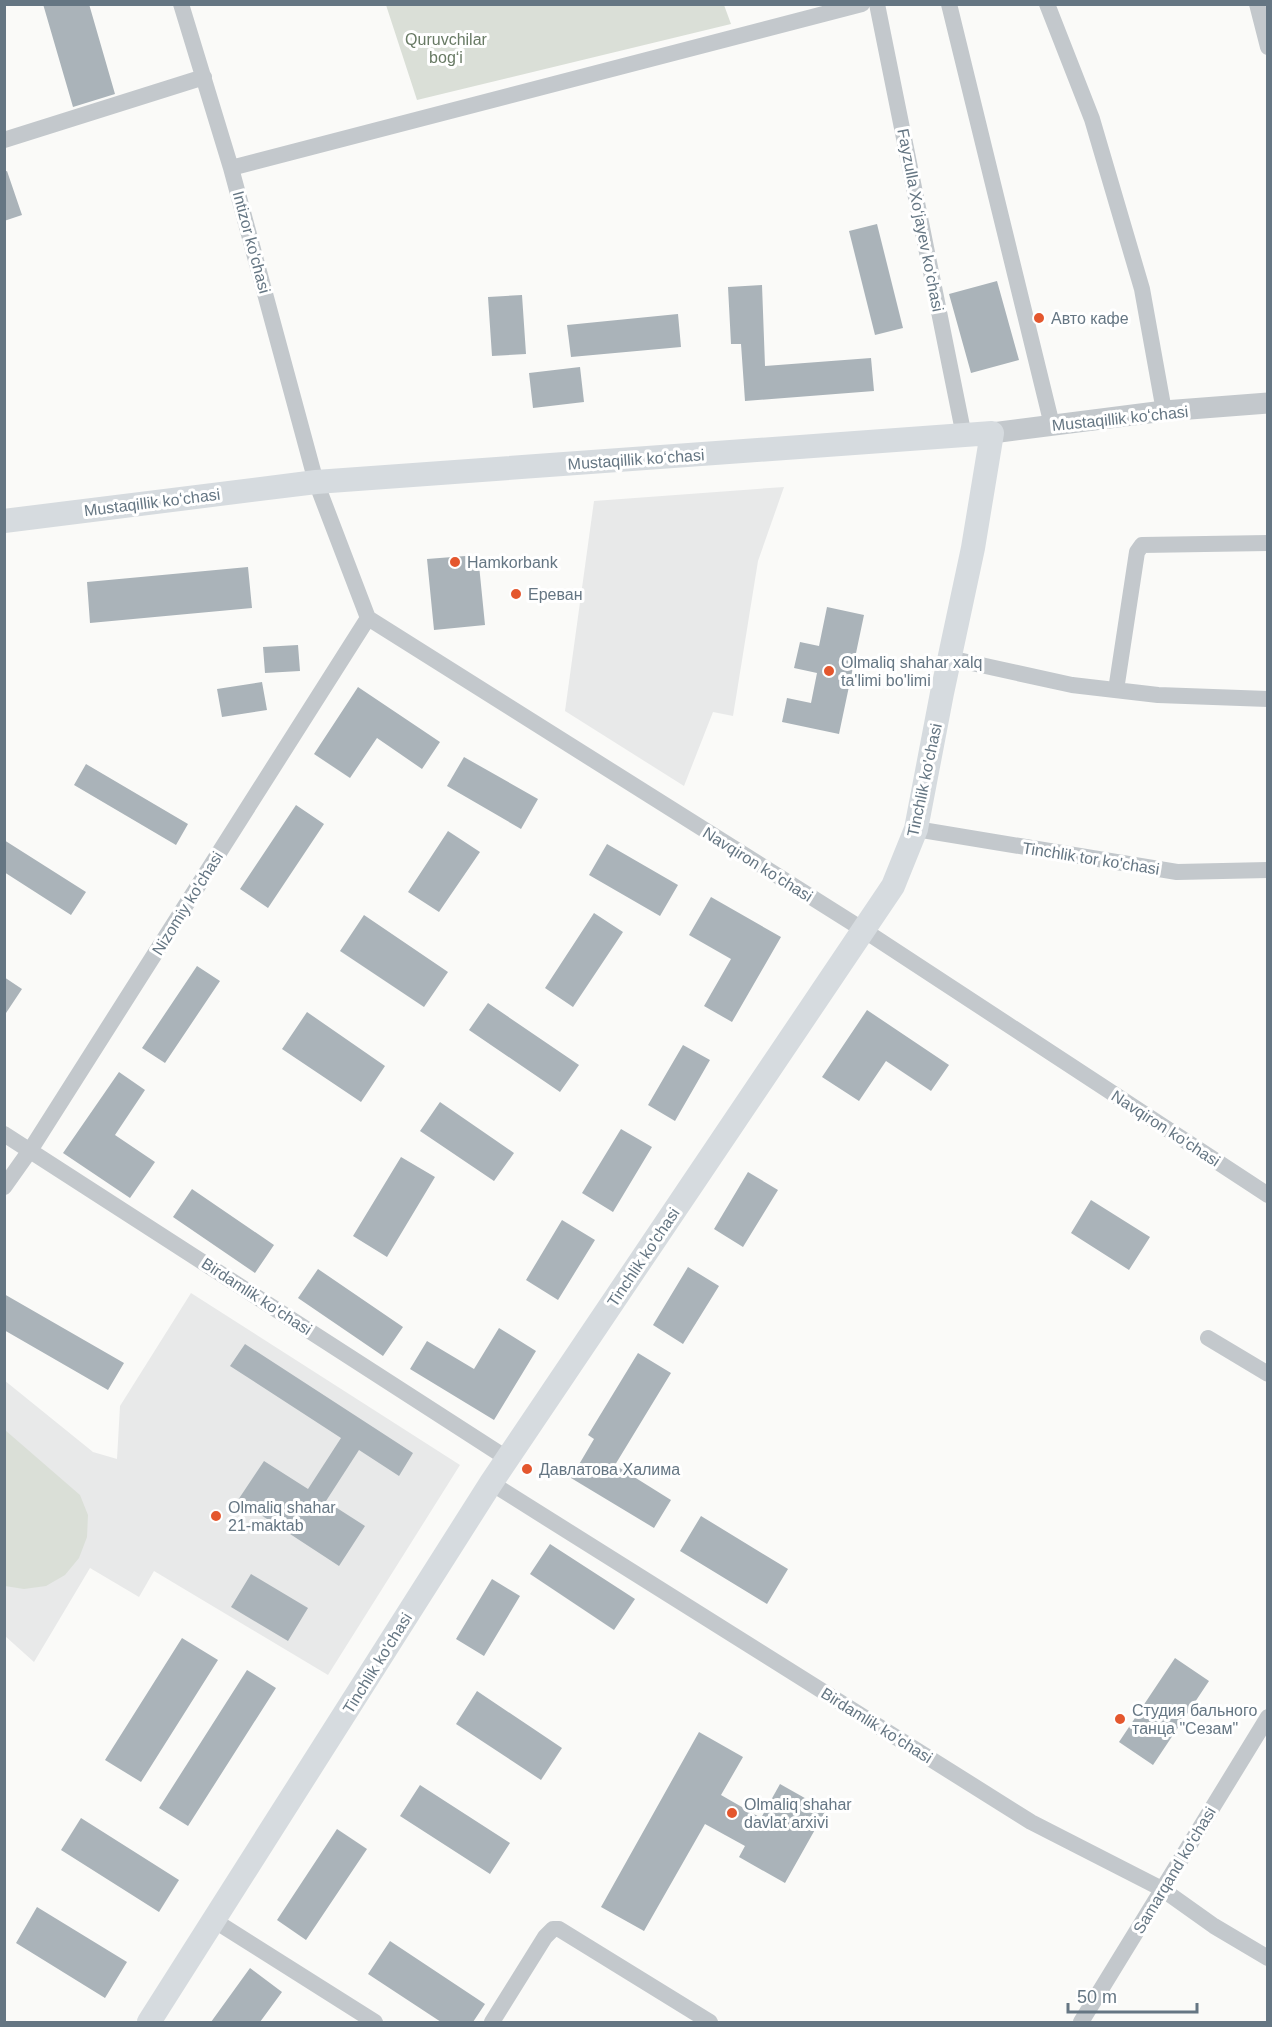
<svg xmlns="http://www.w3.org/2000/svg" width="1272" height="2027" viewBox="0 0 1272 2027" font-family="Helvetica,sans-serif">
<rect width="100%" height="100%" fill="#fafaf8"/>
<path fill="#e8e9e9" d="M784,487l-26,74 -25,155 -20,-4 -29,74 -119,-75 29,-210z
M191,1293l269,172 -132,210 -174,-104 -15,26 -49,-29 -56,94 -29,-26 -1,-256 89,72 24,7 3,-53z"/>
<path fill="#dadfd7" d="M386,5h338l7,19 -314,76z
M5,1430l75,65 8,20 -1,22 -8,21 -14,17 -19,11 -22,3 -19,-3z"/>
<path fill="#aab3b9" d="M43,4h46l26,90 -42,13z
M7,171l15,44 -18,6v-49z
M877,224l26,104 -28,7 -26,-104z
M997,281l22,79 -48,13 -22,-79z
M762,285l3,81 106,-8 3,33 -129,10 -4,-57h-10l-3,-57z
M522,295l4,59 -34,2 -4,-59z
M678,314l3,33 -110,10 -4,-32z
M580,367l4,35 -51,6 -4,-35z
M478,555l7,70 -51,5 -7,-71z
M248,567l4,41 -162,15 -3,-41z
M827,607l37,8 -25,119 -57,-12 5,-24 24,5 6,-30 -23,-5 6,-26 19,4z
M298,645l2,26 -35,2 -2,-26z
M262,682l5,28 -45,7 -5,-28z
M358,687l82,55 -18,27 -45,-31 -27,40 -36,-24z
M464,757l74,42 -17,30 -74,-43z
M86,764l102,60 -12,21 -102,-60z
M296,805l28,19 -56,84 -28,-19z
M448,831l32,21 -41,60 -31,-20z
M4,840l82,52 -15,23 -67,-43z
M607,844l71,41 -18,31 -71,-41z
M711,897l70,40 -49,85 -28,-16 27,-47 -42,-24z
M594,913l29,19 -50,75 -28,-19z
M364,915l84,57 -24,35 -84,-56z
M197,966l23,15 -55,82 -23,-15z
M4,977l18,12 -18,27z
M488,1003l91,62 -19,27 -91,-62z
M867,1010l82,55 -18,26 -45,-30 -27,40 -37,-24z
M307,1012l78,54 -24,36 -79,-53z
M683,1045l27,15 -35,61 -27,-16z
M119,1072l26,18 -30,45 40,27 -25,36 -67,-45z
M440,1102l74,51 -20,28 -74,-50z
M621,1129l31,18 -39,65 -31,-19z
M401,1157l34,20 -48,80 -34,-21z
M748,1172l30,18 -35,57 -29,-18z
M192,1189l82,56 -19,28 -82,-56z
M1091,1200l59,37 -21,33 -58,-37z
M562,1220l33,20 -37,60 -32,-20z
M688,1267l31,19 -36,58 -30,-19z
M318,1269l85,58 -20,29 -85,-58z
M4,1294l120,69 -16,27 -104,-60z
M499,1328l37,23 -42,69 -84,-51 17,-28 47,28z
M245,1344l168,109 -14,23 -40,-26 -33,51 39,25 -26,40 -101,-66 26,-39 44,28 33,-51 -111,-72z
M638,1353l33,20 -56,92 56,35 -17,28 -83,-50 23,-39 -6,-4z
M701,1516l87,53 -21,35 -87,-53z
M550,1544l85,55 -21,31 -84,-56z
M251,1574l57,34 -20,33 -57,-34z
M492,1579l28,17 -36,60 -28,-17z
M182,1638l36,22 -77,122 -36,-22z
M1175,1658l34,23 -56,84 -34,-23z
M247,1670l29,18 -88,138 -29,-18z
M477,1691l85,57 -21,32 -85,-56z
M699,1732l44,25 -22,38 40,23 19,-34 46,26 -41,73 -46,-26 6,-11 -40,-22 -61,107 -43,-24z
M420,1785l90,58 -20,31 -90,-58z
M81,1818l98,62 -20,32 -98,-62z
M337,1829l30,20 -61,91 -29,-20z
M37,1907l90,55 -22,36 -89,-55z
M390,1941l95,63 -12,18h-32l-73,-48z
M250,1968l32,24 -22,30h-49z"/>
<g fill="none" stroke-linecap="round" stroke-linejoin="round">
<path stroke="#c3c8cc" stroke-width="16" d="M181,4l50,164 85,314 52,136 494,311 406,266
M877,4l87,432
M949,4l103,421
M1047,4l45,115 50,170 22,122
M1257,4l11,43
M4,140l200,-63
M231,168l631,-164
M949,658l123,27 86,10 110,4
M1116,690l21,-138 5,-7 126,-2
M916,829l261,43 91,-2
M4,1134l504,325
M4,1187l27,-38 337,-531
M1208,1338l60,36
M491,1483l540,339 131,67 52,37 54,32
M215,1921l160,101
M492,2022l53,-85 8,-8h6l151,93
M1081,2022l187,-305"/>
<path stroke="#c3c8cc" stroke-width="21" d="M992,433l172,-22 104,-8"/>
<path stroke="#d6dbdf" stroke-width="24" d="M4,521l312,-39 676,-49 -19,115 -31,145 -26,136 -23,57 -402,597 -342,539"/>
</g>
<g fill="#e4572e" stroke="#fff" stroke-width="2">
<circle cx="1039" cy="318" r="6"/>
<circle cx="455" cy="562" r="6"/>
<circle cx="516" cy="594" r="6"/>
<circle cx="829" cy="671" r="6"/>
<circle cx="527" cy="1469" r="6"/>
<circle cx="216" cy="1516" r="6"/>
<circle cx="1120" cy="1719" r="6"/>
<circle cx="732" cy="1813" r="6"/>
</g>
<g text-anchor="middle" stroke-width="6" stroke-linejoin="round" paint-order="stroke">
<g font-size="16" fill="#687a64" stroke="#fff">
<text x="446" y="45">Quruvchilar<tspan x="446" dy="18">bogʻi</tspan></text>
</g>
<g font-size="16" fill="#657683" stroke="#fff">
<text transform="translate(921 220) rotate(79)" y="6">Fayzulla Xo‘jayev ko'chasi</text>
<text transform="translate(252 242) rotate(75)" y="6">Intizor ko'chasi</text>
<text transform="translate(1120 418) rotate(-6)" y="6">Mustaqillik koʻchasi</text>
<text transform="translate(636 459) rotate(-4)" y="6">Mustaqillik koʻchasi</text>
<text transform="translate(152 502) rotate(-7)" y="6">Mustaqillik koʻchasi</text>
<text transform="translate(924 780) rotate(-78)" y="6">Tinchlik ko'chasi</text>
<text transform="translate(1091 858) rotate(9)" y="6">Tinchlik tor ko'chasi</text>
<text transform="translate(758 864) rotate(32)" y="6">Navqiron ko'chasi</text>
<text transform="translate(187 903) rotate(-58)" y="6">Nizomiy ko'chasi</text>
<text transform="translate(1166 1128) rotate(33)" y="6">Navqiron ko'chasi</text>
<text transform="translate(643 1257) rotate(-56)" y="6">Tinchlik ko'chasi</text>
<text transform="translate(257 1296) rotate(33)" y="6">Birdamlik ko'chasi</text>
<text transform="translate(377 1663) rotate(-58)" y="6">Tinchlik ko'chasi</text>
<text transform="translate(877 1725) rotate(32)" y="6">Birdamlik ko'chasi</text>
<text transform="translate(1174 1870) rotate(-59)" y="6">Samarqand ko'chasi</text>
</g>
<g font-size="16" fill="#657683" stroke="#fff" text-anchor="start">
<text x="1051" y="324">Авто кафе</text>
<text x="467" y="568">Hamkorbank</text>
<text x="528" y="600">Ереван</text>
<text x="841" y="668">Olmaliq shahar xalq<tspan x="841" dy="18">ta'limi bo'limi</tspan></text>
<text x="539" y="1475">Давлатова Халима</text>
<text x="228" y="1513">Olmaliq shahar<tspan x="228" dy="18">21-maktab</tspan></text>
<text x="1132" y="1716">Студия бального<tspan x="1132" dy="18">танца "Сезам"</tspan></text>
<text x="744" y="1810">Olmaliq shahar<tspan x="744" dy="18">davlat arxivi</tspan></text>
</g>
</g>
<rect width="1272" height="2027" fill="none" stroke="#657683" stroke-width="12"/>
<path d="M1068 2003v9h129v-9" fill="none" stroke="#657683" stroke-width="3"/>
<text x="1077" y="2003" font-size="18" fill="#657683" stroke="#ffffff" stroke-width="4.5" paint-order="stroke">50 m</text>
</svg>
